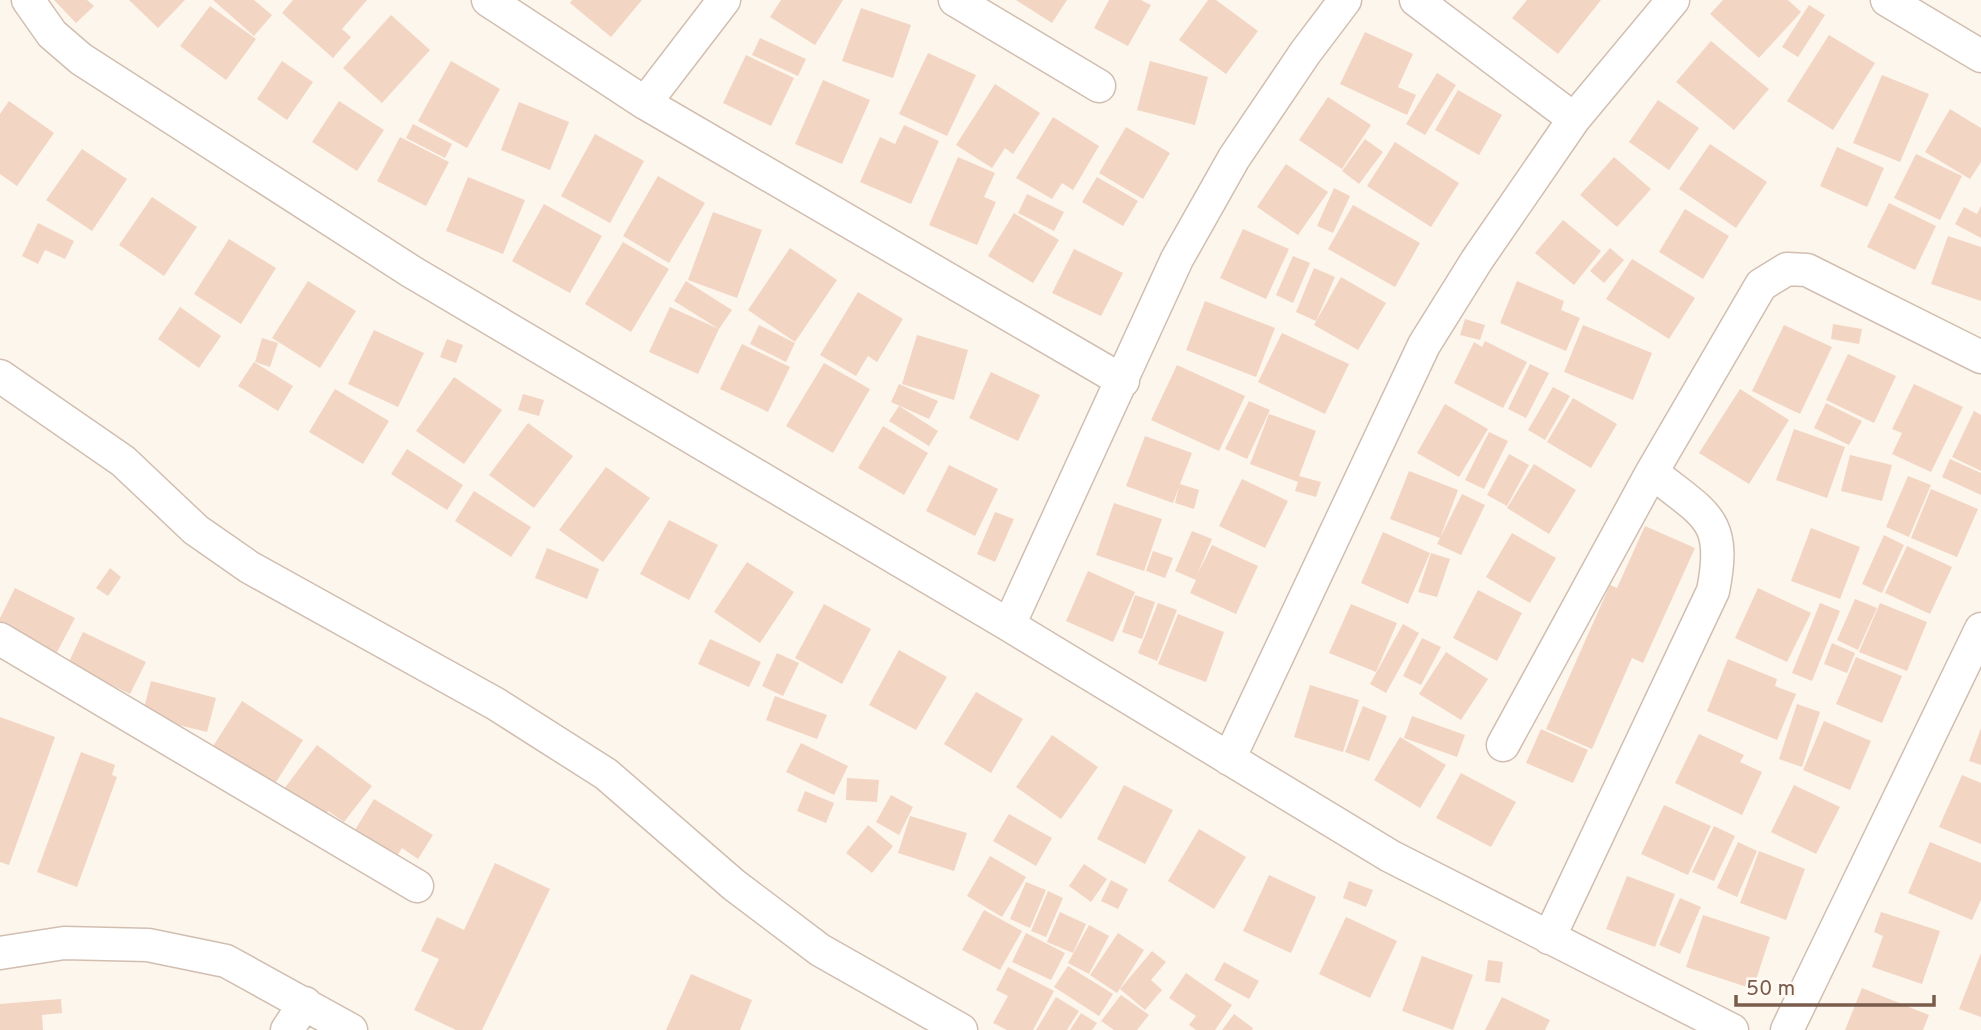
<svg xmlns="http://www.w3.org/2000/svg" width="1981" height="1030" viewBox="0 0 1981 1030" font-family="Overpass,sans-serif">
<rect width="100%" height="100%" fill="#fdf6ec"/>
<path fill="#f3d5c3" d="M54,0h33l7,6 -18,17z
M129,0h56l-27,28z
M213,0h41l18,15 -18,21z
M293,0h74l-25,29 9,8 -18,21 -51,-45z
M572,0h70l-31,37 -41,-34z
M781,0h62l-28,45 -45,-28z
M1016,0h51l-15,23z
M1109,0h32l10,5 -23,41 -34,-18z
M1208,0h8l42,31 -32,43 -47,-34z
M1527,0h74l-43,54 -46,-36z
M1723,0h65l13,12 -42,46 -49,-44z
M1809,5l16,10 -27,42 -16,-10z
M210,6l46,33 -30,41 -46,-34z
M861,8l50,17 -18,53 -51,-17z
M391,15l39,35 -48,53 -39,-35z
M1365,32l48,22 -15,33 18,8 -9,20 -67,-31z
M1829,35l46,28 -42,67 -46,-29z
M760,38l46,21 -8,17 -46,-21z
M1711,41l58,48 -35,41 -58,-48z
M928,53l48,22 -29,61 -48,-22z
M746,55l48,23 -23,48 -48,-23z
M282,61l31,21 -26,38 -30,-21z
M451,61l49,28 -33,59 -49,-27z
M1150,61l58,16 -13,48 -58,-15z
M1437,73l19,12 -31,50 -19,-11z
M1882,75l47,19 -29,68 -47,-19z
M823,80l47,20 -28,64 -47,-20z
M995,84l45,29 -27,41 -8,-6 -13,20 -36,-23z
M1458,90l44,25 -23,40 -44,-25z
M1328,97l43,28 -29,44 -43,-29z
M1658,100l41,28 -30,42 -40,-28z
M9,101l45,32 -37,53 -17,-12v-60z
M339,101l45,29 -27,41 -45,-29z
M519,102l50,20 -19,48 -49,-20z
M1950,109l31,19v34l-11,17 -45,-27z
M1053,117l46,29 -26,44 -11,-7 -10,16 -36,-21z
M413,124l39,20 -7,14 -39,-20z
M904,125l35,16 -28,63 -51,-22 20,-45 15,7z
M1126,127l44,26 -27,46 -44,-26z
M595,134l49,27 -34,62 -49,-27z
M400,137l49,25 -23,44 -49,-25z
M1365,139l18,13 -24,32 -17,-13z
M1395,142l64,41 -28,44 -64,-41z
M1710,144l57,38 -31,46 -57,-39z
M1837,147l47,21 -17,39 -47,-21z
M82,149l45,30 -35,52 -46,-31z
M1916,154l46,22 -22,44 -46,-22z
M958,157l37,16 -11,24 12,5 -19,43 -48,-20z
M1614,157l37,32 -34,38 -37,-32z
M1286,164l42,28 -30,43 -41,-28z
M658,176l47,27 -36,60 -46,-27z
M468,177l57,23 -22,54 -57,-23z
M1097,177l41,24 -15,25 -41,-24z
M1334,188l16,8 -17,37 -16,-7z
M1027,194l37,18 -10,19 -36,-18z
M152,197l45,30 -33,49 -45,-31z
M1889,203l47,23 -21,44 -48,-23z
M544,204l58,32 -32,57 -58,-32z
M1353,205l67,38 -25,44 -67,-38z
M1981,206v32l-26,-14 9,-17 13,7z
M1685,209l44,27 -26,43 -44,-27z
M713,212l49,18 -25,68 -49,-18z
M1014,213l45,27 -26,43 -45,-27z
M1563,220l38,31 -27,34 -39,-32z
M38,223l36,18 -9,18 -20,-9 -7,14 -16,-8z
M1243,229l46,20 -23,50 -46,-21z
M1948,236l33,11v54l-50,-17z
M229,239l47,29 -35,56 -47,-30z
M623,242l46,27 -38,63 -46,-28z
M790,248l47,32 -42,62 -47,-32z
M1610,248l14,12 -20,23 -14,-12z
M1074,249l49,24 -22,43 -49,-23z
M1293,256l17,7 -17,40 -17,-8z
M1632,259l63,39 -26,41 -63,-40z
M1314,268l21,9 -19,44 -20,-9z
M1341,277l45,26 -28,47 -44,-25z
M308,281l48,30 -36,57 -48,-30z
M686,281l46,29 -13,19 -45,-28z
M1517,281l47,20 -3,9 19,8 -14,33 -66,-28z
M858,292l45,27 -26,43 -9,-6 -12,20 -36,-21z
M1205,301l70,27 -19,49 -70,-27z
M180,307l41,29 -22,32 -41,-29z
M670,307l49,22 -21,45 -49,-22z
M1465,319l20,6 -5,15 -20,-5z
M1833,324l29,5 -3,15 -28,-5z
M759,325l36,18 -9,19 -36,-18z
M1583,325l69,28 -19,47 -69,-28z
M1784,325l48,22 -32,67 -48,-23z
M374,330l50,23 -26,54 -50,-23z
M1282,333l67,31 -24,50 -67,-32z
M917,335l51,15 -14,50 -52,-16z
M262,338l16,5 -8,24 -15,-5z
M447,339l16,6 -7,18 -16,-6z
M1485,341l42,21 -24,46 -49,-25 20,-41 8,5z
M742,344l48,23 -22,45 -48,-23z
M1848,354l48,22 -22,47 -48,-23z
M254,362l39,24 -15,25 -40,-25z
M824,363l46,26 -37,64 -47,-27z
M1530,364l19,9 -23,45 -18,-9z
M1177,365l68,31 -26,55 -68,-31z
M991,372l49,23 -22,46 -49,-23z
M454,377l48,33 -38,54 -48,-33z
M899,384l39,17 -9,18 -38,-17z
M1914,384l49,23 -32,65 -39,-18 10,-21 -10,-4z
M1553,387l17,9 -25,44 -17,-10z
M335,389l54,32 -26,43 -54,-32z
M1740,389l49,31 -40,64 -50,-31z
M523,394l21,6 -5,16 -21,-6z
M1573,398l44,26 -26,44 -44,-26z
M1249,401l21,9 -23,49 -22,-10z
M1826,403l36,18 -13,24 -35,-17z
M1445,404l43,25 -29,48 -42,-24z
M899,406l39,25 -9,15 -40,-25z
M1974,411l7,4v56l-29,-14z
M1269,414l47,17 -17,45 22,6 -5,15 -21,-6 3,-9 -48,-18z
M528,423l45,33 -39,52 -45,-33z
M883,426l45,27 -24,42 -46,-27z
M1794,429l51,18 -18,51 -51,-18z
M1489,432l19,9 -24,48 -19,-9z
M1145,436l47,17 -12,31 19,6 -5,19 -19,-6 4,-16 -6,16 -47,-17z
M407,449l56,36 -16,25 -56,-36z
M1509,454l20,11 -22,41 -20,-11z
M1850,455l42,10 -10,36 -41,-10z
M1950,459l31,14v22l-39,-18z
M1534,464l42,26 -27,44 -42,-26z
M949,465l49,24 -23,47 -49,-25z
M606,467l44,31 -47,64 -44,-32z
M1409,471l49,19 -18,48 -50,-19z
M1908,476l23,9 -22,52 -23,-10z
M1242,479l46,22 -23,47 -46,-22z
M1931,489l47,20 -21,48 -46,-19z
M474,491l57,36 -20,30 -56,-36z
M1462,494l23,11 -24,50 -24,-11z
M1114,503l48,16 -18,52 -48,-16z
M995,512l19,7 -19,43 -18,-8z
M669,520l49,25 -29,55 -49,-26z
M1645,526l50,22 -52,115 -11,-5 -40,91 -46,-20 64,-144 7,3z
M1811,528l49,19 -20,52 -49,-18z
M1192,531l20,8 -15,36 15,-30 46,21 -22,48 -46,-21 6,-13 -21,-9z
M1383,532l47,21 -22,51 -47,-21z
M1512,533l44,25 -26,45 -44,-26z
M1884,535l20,10 -22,48 -20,-9z
M1907,546l45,21 -22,47 -45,-21z
M547,548l52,21 -12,30 -52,-21z
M1153,551l20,7 -8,20 -19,-7z
M1431,553l19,6 -13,38 -19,-5z
M747,562l47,30 -34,51 -46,-31z
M110,568l11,9 -13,19 -12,-8z
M1088,571l47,21 -22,50 -47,-21z
M15,588l60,30 -19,36 -56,-29v-7z
M1758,588l53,25 -24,49 -52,-24z
M1478,590l44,23 -25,48 -44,-23z
M1135,595l20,7 -13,37 -20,-7z
M1855,599l22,9 -19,42 -21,-10z
M1158,603l19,7 -20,51 -19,-8z
M1820,603l20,8 -28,70 -20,-8z
M1880,603l47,19 -20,49 -48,-19z
M824,604l47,25 -29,55 -47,-26z
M1351,604l46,19 -21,49 -47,-19z
M1178,614l46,18 -18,50 -48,-18z
M1403,624l16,9 -33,60 -16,-9z
M83,632l63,30 -16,32 -62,-30z
M1422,638l19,9 -20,38 -18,-9z
M710,639l51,23 -12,25 -51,-23z
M1832,643l23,10 -8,20 -23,-9z
M899,650l48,27 -31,53 -47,-25z
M1446,652l42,27 -27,41 -42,-26z
M777,653l22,10 -16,33 -21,-10z
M1856,657l46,19 -20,47 -46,-19z
M1728,659l49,20 -2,7 21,8 -19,46 -70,-29z
M151,681l65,17 -9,34 -65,-16z
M1310,685l49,15 -16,52 -49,-15z
M976,692l47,27 -32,54 -47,-29z
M775,696l52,19 -10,24 -51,-19z
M242,701l61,39 -34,53 -61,-39z
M1797,704l23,8 -18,55 -23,-8z
M1363,706l24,10 -18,45 -24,-9z
M1412,716l53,19 -8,22 -53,-19z
M0,717l55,20 -46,128 -9,-3z
M1824,721l47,20 -21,49 -47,-20z
M1981,728v37l-12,-4z
M1541,729l47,21 -15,33 -47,-20z
M1699,734l45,21 -4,7 22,10 -20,43 -67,-32z
M1052,735l46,32 -37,52 -45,-32z
M1400,737l46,28 -26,43 -46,-28z
M801,743l47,23 -14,29 -48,-23z
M317,745l55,41 -28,36 -16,-11 -6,7 -38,-29z
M81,752l34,13 -3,10 5,2 -40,110 -40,-15z
M1461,773l55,29 -25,45 -55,-29z
M1962,775l19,8v61l-42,-17z
M847,778l32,2 -2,22 -31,-2z
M1124,785l49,25 -28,54 -48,-25z
M1794,785l46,22 -24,47 -45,-22z
M805,791l29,12 -8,20 -29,-12z
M891,795l22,12 -14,28 -23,-13z
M374,799l59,36 -15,24 -16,-11 -5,8 -42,-26z
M1664,805l47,21 -23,49 -47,-21z
M1009,814l43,24 -16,28 -43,-25z
M910,816l57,17 -13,38 -56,-18z
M868,825l25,21 -21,27 -26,-20z
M1714,826l21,10 -21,45 -22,-9z
M1199,829l47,28 -32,52 -46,-28z
M1738,842l19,9 -20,46 -20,-9z
M1930,842l51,21v37l-9,20 -64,-27z
M1759,851l46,18 -19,51 -46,-17z
M990,856l36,21 -24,40 -35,-21z
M495,863l55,26 -68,141h-26l-42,-20 25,-51 -18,-8 16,-34 27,13z
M1084,864l23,15 -16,23 -22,-16z
M1269,875l47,22 -25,56 -48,-22z
M1627,876l48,18 -20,53 -49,-18z
M1111,880l17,9 -10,20 -17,-8z
M1349,881l24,9 -7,17 -23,-9z
M1026,882l20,8 -16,38 -20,-9z
M1048,891l15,7 -17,39 -15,-6z
M1680,898l21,9 -21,47 -21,-9z
M984,910l38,21 -22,39 -38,-20z
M1060,912l26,12 -13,29 -26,-11z
M1881,912l59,19 -18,53 -50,-17 11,-31 -9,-4z
M1703,915l67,22 -17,52 -67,-22z
M1346,917l51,24 -27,57 -51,-24z
M1089,925l20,11 -20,38 -21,-11z
M1026,933l39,20 -14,27 -39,-18z
M1118,933l26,17 -27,43 -27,-18z
M1152,951l14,11 -15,18 11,10 -17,20 -25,-21z
M1981,953v64l-22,-8z
M1422,956l51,19 -20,55 -51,-19z
M1488,960l15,2 -3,21 -15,-2z
M1224,962l35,19 -10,18 -35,-19z
M1068,966l45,28 -14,22 -45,-29z
M1008,967l46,24 -21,39h-26l-14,-7 15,-27 -12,-6z
M1186,973l46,32 -17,25h-19l-7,-5 7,-9 -27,-18z
M691,974l61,26 -12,30h-74z
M1862,988l67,27 -6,15h-78z
M1121,995l28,20 -12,15h-23l-13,-9z
M1056,997l23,14 -12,19h-31z
M1502,997l48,23 -5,10h-60z
M61,999l1,14 -20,2 1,15h-43v-26z
M1081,1013l16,10 -5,7h-22z
M1234,1014l19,14 -1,2h-30z"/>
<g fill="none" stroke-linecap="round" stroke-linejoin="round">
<g stroke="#d1beb0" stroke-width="35">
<path id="street" d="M28,0l24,34 29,25 331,213 597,353 381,231 342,174
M488,0l157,103 478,278
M955,0l144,86
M1416,0l158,119
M1887,0l94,56
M645,103l79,-103
M0,376l123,85 73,69 53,37 247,137 110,70 128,111 86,65 141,80
M1009,625l168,-366 57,-101 71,-105 40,-53
M0,639l417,247
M1503,745l149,-273 109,-187 26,-16 20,1 174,87
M1229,759l195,-414 53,-85 97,-141 99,-119
M1549,938l164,-347c15,-74 -9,-76 -61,-119
M0,953l64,-10 84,2 78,16 125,69
M287,1030l18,-27
M1787,1030l194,-401"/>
</g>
<use href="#street" stroke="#fff" stroke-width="32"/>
</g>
<path d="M1736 995v10h198v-10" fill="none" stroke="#7a5c4d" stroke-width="3.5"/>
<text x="1746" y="995" font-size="21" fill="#7a5c4d" stroke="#fffaf3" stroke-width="5" paint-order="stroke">50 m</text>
</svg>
